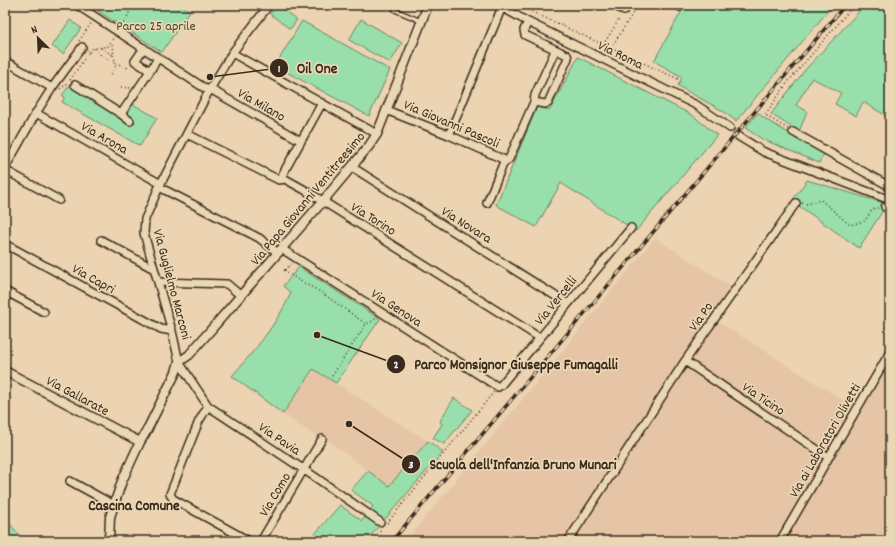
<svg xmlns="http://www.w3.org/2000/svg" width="895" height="546" viewBox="0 0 895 546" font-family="Dekko,sans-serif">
<rect width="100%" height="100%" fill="#ecd3b1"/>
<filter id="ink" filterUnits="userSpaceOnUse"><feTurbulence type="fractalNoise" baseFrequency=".025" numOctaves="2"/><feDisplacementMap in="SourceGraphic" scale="8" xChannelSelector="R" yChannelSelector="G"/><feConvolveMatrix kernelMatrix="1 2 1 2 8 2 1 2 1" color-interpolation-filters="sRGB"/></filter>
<g filter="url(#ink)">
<path fill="#e5c5a5" d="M655,238l78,50 -19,31 143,90 33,-54v186h-102l-5,-4 -3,4h-374z
M313,369l115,72 -39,45 -21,-15 -48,-37 -3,3 -34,-23z"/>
<path fill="#98dfac" stroke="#6a8465" d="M102,5h79l9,6 -28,41 -64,-41z
M277,5l20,15 -7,9 -20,-15z
M685,5h148l-97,116 -13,-10 -45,-25 4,-9 -28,-16z
M865,5h11l14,8v105l-27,-16 -7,14 -21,-12 6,-11 -29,-15 -16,27 11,6 -8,21 -28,-18 34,-44z
M361,19l41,24 -12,20 -41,-23z
M70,20l11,8 -18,26 -11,-8z
M302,21l88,49 -21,46 -94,-50z
M578,57l114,58 25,20 -81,96 -75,-48 -25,44 -40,-22 41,-98 13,3z
M70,85l61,38 -7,-10 7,-10 26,15 -17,28 -78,-44 3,-5 -3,-2z
M758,113l7,6 59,35 -5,9 -57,-24 -17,-11z
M807,180l80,24 -28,44 -67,-47z
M299,267l81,52 -44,64 -23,-14 -30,45 -51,-38c23,-26 45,-52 59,-83l-8,-7z
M454,398l18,12 -28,34 -11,-6 9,-14 -2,-3z
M428,441l15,11 -77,89h-42l-10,-6 26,-30 22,16 11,-15 -22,-16 17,-19 21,15z
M5,518l19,23h-19z"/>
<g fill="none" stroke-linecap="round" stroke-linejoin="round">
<path stroke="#c9b194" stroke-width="7" stroke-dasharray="7 3.5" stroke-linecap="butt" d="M730,128l8,8"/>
<g stroke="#3b2a1e" stroke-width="6">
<path id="service" d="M671,5l9,4
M394,7l1,3 26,11"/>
</g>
<g stroke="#3b2a1e" stroke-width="10">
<path id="minor" d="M77,5l132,86
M269,5l-37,48 -22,36 -51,98 -14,32 -1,14 3,11 25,87 7,31 29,44 107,71 65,45
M498,5l30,17 170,84 32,22
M614,5l10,6 4,-6
M528,22l-4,8 1,5 42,20 1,3 -20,45 -3,1 -11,-2 1,-7 19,-42v-4
M232,53l145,81
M5,61l47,27
M150,71l8,-13
M75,85l46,29 29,-43 -15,-10 9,-13
M210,89l91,52
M386,110l63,25 58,26
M36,113l125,71
M121,114l9,7
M793,132l96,54 1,3
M187,134l92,46 6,-1 20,11 235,148
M449,135l53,-128
M738,136l26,16 126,48
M352,167l216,137
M5,168l31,-55 16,-25 30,-41
M5,170l54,30
M280,179l42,-76
M159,187l100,51 19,15
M487,203l16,-39 6,-5 25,-57
M885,207l5,2
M101,240l53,29
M5,244l156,85 11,2
M282,249l216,138 3,-2 130,-157
M158,282l69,2 13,11
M5,291l39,21
M685,361l143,96
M208,406l-9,15 -29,73 3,5 76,42
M70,481l44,24
M261,541l61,-102
M568,541l117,-180 111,-158
M780,541l110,-189"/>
</g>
<g stroke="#3b2a1e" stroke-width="11">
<path id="tertiary" d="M5,371l135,71
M109,541l1,-24 12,-36 18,-39 6,-10 30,-60 3,-10 10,-7 134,-154 46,-55 8,-12 51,-129"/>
</g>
<path stroke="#3b2a1e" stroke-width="1.5" stroke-dasharray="1 3" stroke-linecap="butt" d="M517,5l161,74
M121,27l8,-13 -1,-9
M79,41l13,-19
M603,45l17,-27
M95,48c3,7 14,13 21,14
M101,48l12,7 1,-5 -3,-8
M611,48l27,-43
M89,52l3,-3 16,-3 7,-10
M113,55l3,8 12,5 1,-1
M111,74l6,-10
M70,80l19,-28 -2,-2
M121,87l10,1
M60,89l8,-6
M788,129l-23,-14 23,-33 66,-77
M802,203l5,1 14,-4 29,25 15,-4 7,-11 6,-2
M284,270l16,11 19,10 47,33 7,-3 3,-3
M285,270l6,-6
M332,376l34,-52
M387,523l107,-131
M372,541l10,-12"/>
<use href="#service" stroke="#ead7b4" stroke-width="3.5"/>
<use href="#minor" stroke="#ead7b4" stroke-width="7"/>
<use href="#tertiary" stroke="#ead7b4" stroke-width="8"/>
<g stroke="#3b2a1e" stroke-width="3.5">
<path id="rail" d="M392,541l453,-536"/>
</g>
<use href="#rail" stroke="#ead7b4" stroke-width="2" stroke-dasharray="6" stroke-linecap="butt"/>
</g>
</g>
<g text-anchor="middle" stroke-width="3.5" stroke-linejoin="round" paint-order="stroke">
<g font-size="14" fill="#494533" stroke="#ead7b4">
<text x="156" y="30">Parco 25 aprile</text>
</g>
<g font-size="14" fill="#3b2a1e" stroke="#ead7b4">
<text transform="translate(621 54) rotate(26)" y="5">Via Roma</text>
<text transform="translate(262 104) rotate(30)" y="5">Via Milano</text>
<text transform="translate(452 123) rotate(23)" y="5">Via Giovanni Pascoli</text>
<text transform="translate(105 137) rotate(30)" y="5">Via Arona</text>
<text transform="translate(307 198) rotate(-50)" y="5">Via Papa Giovanni Ventitreesimo</text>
<text transform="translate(374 218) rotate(32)" y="5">Via Torino</text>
<text transform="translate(467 224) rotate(32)" y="5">Via Novara</text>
<text transform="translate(94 278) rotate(29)" y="5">Via Capri</text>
<text transform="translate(173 284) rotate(75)" y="5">Via Guglielmo Marconi</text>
<text transform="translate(555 300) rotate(-51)" y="5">Via Vercelli</text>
<text transform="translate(397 307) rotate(33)" y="5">Via Genova</text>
<text transform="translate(700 316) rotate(-55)" y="5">Via Po</text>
<text transform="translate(78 395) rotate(28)" y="5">Via Gallarate</text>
<text transform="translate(764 398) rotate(34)" y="5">Via Ticino</text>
<text transform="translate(280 438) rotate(34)" y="5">Via Pavia</text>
<text transform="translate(824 440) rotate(-60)" y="5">Via ai Laboratori Olivetti</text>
<text transform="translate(274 494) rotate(-59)" y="5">Via Como</text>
</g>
<g font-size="15" font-weight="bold" fill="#3b2a1e" stroke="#ead7b4">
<text x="134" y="510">Cascina Comune</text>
</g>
</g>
<path fill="none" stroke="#3b2a1e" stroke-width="1.5" d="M210 77L279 68M317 335L396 364M349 424L411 464"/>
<g fill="#3b2a1e" stroke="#ead7b4" stroke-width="1.5">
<circle cx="210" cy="77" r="4"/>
<circle cx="317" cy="335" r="4"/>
<circle cx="349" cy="424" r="4"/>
<circle cx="279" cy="68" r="10"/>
<circle cx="396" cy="364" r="10"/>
<circle cx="411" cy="464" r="10"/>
</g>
<g font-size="12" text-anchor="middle" font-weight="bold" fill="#fff">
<text x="279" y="72">1</text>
<text x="396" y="368">2</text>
<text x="411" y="468">3</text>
</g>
<g font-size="15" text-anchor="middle" font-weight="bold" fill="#3b2a1e" stroke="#ead7b4" stroke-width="3.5" stroke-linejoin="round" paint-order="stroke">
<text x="317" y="73">Oil One</text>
<text x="516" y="369">Parco Monsignor Giuseppe Fumagalli</text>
<text x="523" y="469">Scuola dell'Infanzia Bruno Munari</text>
</g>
<rect width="895" height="546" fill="none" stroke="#ead7b4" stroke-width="20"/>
<rect x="10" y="10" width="875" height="526" fill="none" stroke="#3b2a1e" stroke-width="1.5" filter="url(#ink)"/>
<g transform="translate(38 38) rotate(336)" stroke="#ead7b4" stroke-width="3" paint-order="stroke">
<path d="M0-3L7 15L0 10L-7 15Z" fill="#3b2a1e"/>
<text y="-6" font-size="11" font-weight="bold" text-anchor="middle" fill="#3b2a1e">N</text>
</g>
</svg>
